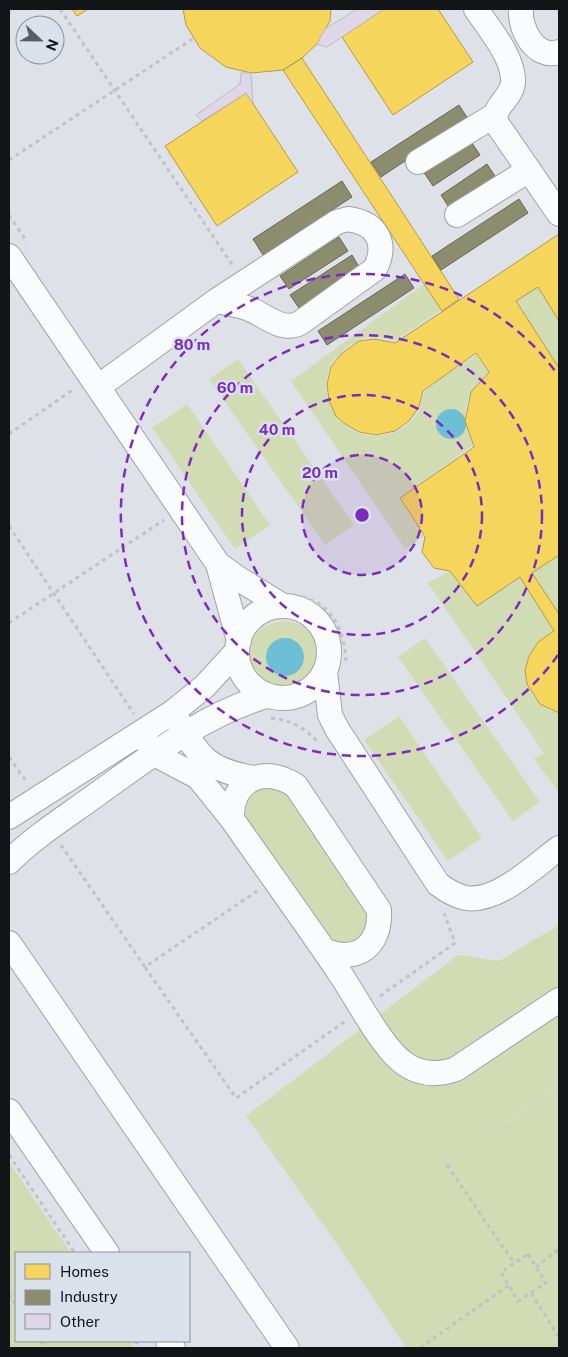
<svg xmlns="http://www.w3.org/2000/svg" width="568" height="1357" viewBox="0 0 568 1357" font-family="'Public Sans',sans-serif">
<rect width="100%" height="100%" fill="#dee2e8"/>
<path fill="#d1dbb4" d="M424,284l17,26 -46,31c-6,-1 -13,-3 -19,-4 -10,-1 -20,4 -28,10 -49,32 -8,107 47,85 11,-4 23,-16 26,-27 1,-4 2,-11 5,-14 13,-14 34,-24 50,-36l12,17c-26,27 -27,39 -16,74l-73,52 24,39 -18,12 -114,-168z
M538,287l21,34v47l-43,-67z
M238,359l116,166 -29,20 -116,-166z
M187,404l83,121 -35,24 -83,-121z
M559,555v59l-27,-41z
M450,571l27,35 43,-29 34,54c-10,7 -20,13 -25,24 -11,24 5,53 30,58v80l-25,-34 10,-6 -116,-170z
M249 656a35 35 0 1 1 70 0a35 35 0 1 1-70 0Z
M425,638l115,164 -27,19 -115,-164z
M399,716l83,122 -34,23 -84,-121z
M270,786l17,6 81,114 3,27 -23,14 -16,-6 -86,-123c-2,-17 7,-29 24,-32z
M559,925v160l-77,54 77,-53v262h-153l-72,-108 -88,-124 212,-161 41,6z
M9,1162l62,91h-55v88h114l5,7h-126z"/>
<path fill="#6dbfd5" d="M436 424a15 15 0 1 1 30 0a15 15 0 1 1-30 0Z
M266 657a19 19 0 1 1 38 0a19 19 0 1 1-38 0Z"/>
<path fill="#f6d55c" stroke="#b29b48" d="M72,9h16l-11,7z
M183,9h148l-1,12 -13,23 -15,14 -19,12 -32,3 -25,-6 -26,-19 -14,-23z
M384,9h54l35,53 -80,53 -51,-78z
M302,58l157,241 -17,12 -159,-241z
M246,93l52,79 -81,54 -52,-80z
M559,234v87l-21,-34 -22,14 43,67v187l-27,18 27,41v99l-19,-9 -13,-20 -2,-14 4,-14 9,-14 16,-11 -34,-54 -43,29 -27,-35 -16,-3 -12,-16 3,-15 -25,-39 74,-51 -9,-26 6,-29 18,-20 -13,-19 -53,38 -4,16 -10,14 -14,10 -19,4 -17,-3 -14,-8 -9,-8 -7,-15 -2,-17 4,-17 10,-13 18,-13 16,-2 20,4z"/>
<path fill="#8c8c6e" stroke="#676854" d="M459,105l9,14 -87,58 -10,-15z
M470,140l10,15 -47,31 -10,-15z
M487,164l10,15 -47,30 -9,-14z
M342,181l10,16 -89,58 -10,-16z
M519,199l9,14 -87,57 -9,-14z
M339,237l9,14 -59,38 -9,-13z
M352,255l10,17 -61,39 -11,-16z
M405,274l9,14 -87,57 -9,-14z"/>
<path fill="#dfd6e7" stroke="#bbbcc0" d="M357,9h27l-57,38 -10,-3 8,-15z
M241,73h10l2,30 -7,-10 -44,28 -6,-6 44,-31z"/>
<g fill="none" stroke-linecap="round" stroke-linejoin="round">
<g stroke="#a0a2a7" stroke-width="26">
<path id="minor" d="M476,9c13,20 38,48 37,73 -1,17 -23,25 -16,42l62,90
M521,9c-2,19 14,51 38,43
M418,162l77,-47
M457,215l72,-45
M348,219c29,4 40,24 27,50l-75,54c-18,10 -36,-9 -53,-15 -10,-3 -21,-5 -31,-7l121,-79z
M9,256l209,308 21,77
M98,387l118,-86
M218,564l21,15 44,27
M237 652a46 46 0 1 1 92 0a46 46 0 1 1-92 0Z
M325,672l5,43 7,14 101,155c8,6 17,12 28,14 31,5 69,-32 93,-50
M178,721c21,37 32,50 76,57
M148,744l10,12 40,21 34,42
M9,817l164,-105 32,-26 32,-35
M9,862c26,-26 57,-45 87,-67 53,-38 107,-80 170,-99
M9,943l278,405
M324,950c33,14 57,-4 55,-40l-83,-124c-32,-22 -65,-6 -64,33 36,52 74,104 109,156 16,24 42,74 64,89 16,11 34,11 51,5l103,-69
M9,1111l98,142
M168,1341l5,7"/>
</g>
<path stroke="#c1c2c3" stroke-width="3" stroke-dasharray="4 4" stroke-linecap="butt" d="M60,9l173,257
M9,160l185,-122
M9,215l18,27
M9,434l65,-45
M9,526l125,188
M302,597c32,8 43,35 44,66
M9,623l155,-103
M271,718c20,2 34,10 48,25
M9,757l17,24
M61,845l84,122 112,-76
M145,967l91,131 108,-76
M380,996l75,-53 -11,-30
M9,1155l66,98
M447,1165l67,98
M528,1254l18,29 -28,18 -17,-29z
M536,1267l23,-18
M531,1293l28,44
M9,1294l7,11
M41,1341l5,7
M135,1341l5,7
M420,1348l89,-63"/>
<use href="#minor" stroke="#fafbfc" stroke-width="24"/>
</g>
<circle cx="362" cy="515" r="60" fill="#7b2cbf" fill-opacity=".12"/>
<g fill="none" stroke="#7b2cbf" stroke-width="2.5" stroke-dasharray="9 6">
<circle cx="362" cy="515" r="60"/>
<circle cx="362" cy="515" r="120"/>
<circle cx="362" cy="515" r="180"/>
<path d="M558 655A241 241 0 1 1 558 375"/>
</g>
<circle cx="362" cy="515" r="8" fill="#7b2cbf" stroke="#dbe1eb" stroke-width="2.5"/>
<g font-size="15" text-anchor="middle" font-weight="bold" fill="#7b2cbf" stroke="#dbe1eb" stroke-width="5" stroke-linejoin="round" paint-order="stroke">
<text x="192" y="350">80 m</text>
<text x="235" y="393">60 m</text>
<text x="277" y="435">40 m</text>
<text x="320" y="478">20 m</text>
</g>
<rect width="568" height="1357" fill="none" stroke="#121418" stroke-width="20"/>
<rect x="15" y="1252" width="175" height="90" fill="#dbe1eb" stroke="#8b8f97"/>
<rect x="25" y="1264" width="25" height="15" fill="#f6d55c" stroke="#8b8f97"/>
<text x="60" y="1277" font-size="15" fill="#121418">Homes</text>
<rect x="25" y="1290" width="25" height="15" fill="#8c8c6e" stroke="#8b8f97"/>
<text x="60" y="1302" font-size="15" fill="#121418">Industry</text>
<rect x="25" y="1314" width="25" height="15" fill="#dfd6e7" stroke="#8b8f97"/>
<text x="60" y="1327" font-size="15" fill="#121418">Other</text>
<g transform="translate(40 40) rotate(112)"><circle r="24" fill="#dbe1eb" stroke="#8b8f97"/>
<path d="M0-4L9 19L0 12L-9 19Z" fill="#595c61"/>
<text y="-8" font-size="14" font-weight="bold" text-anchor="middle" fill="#121418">N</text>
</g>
</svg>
